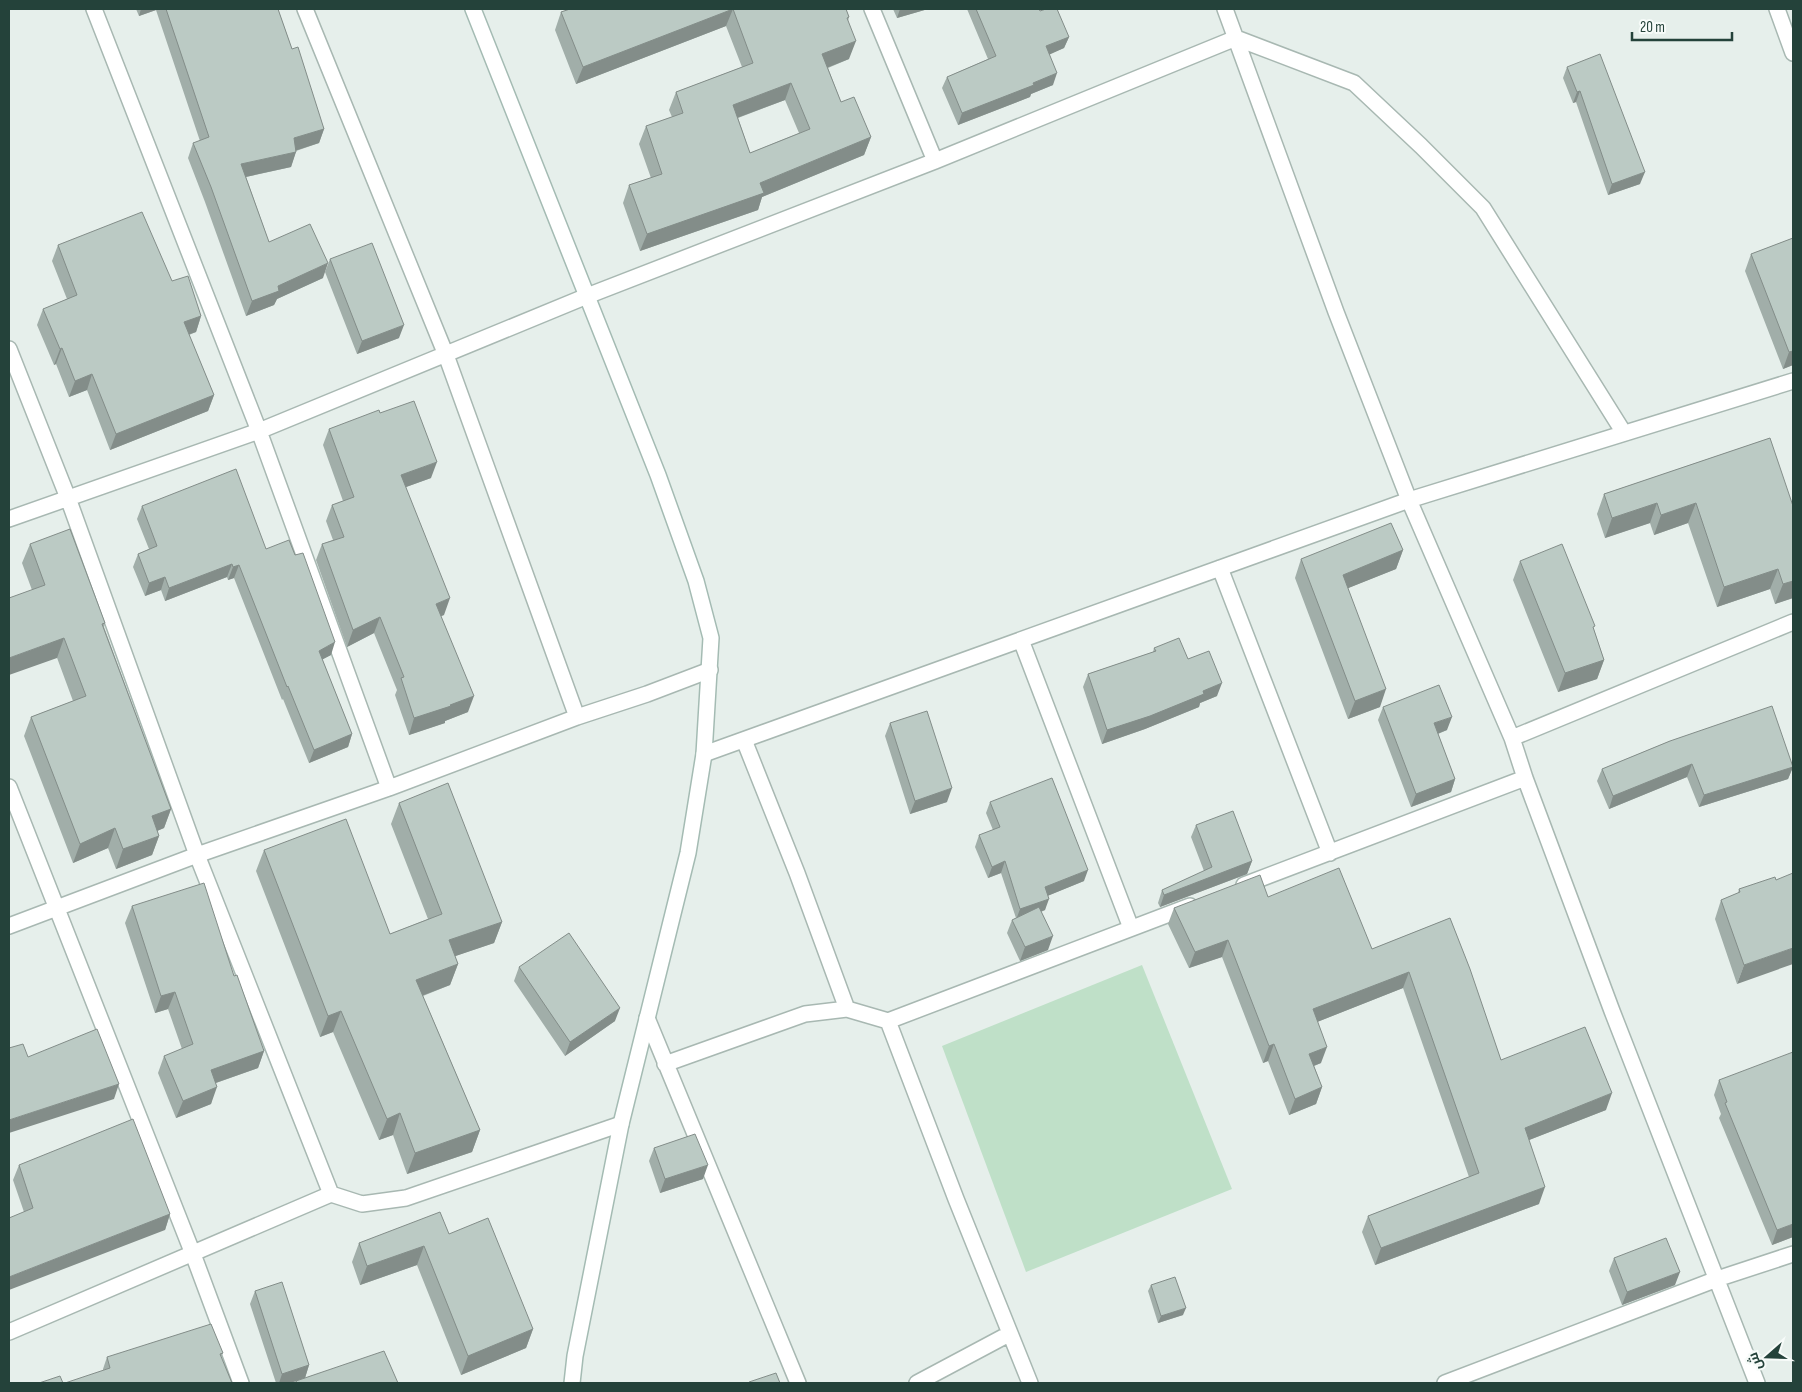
<svg xmlns="http://www.w3.org/2000/svg" width="1802" height="1392" viewBox="0 0 1802 1392" font-family="'Sofia Sans Condensed',Cairo,sans-serif">
<rect width="100%" height="100%" fill="#e6efeb"/>
<path fill="#bfe0c8" d="M1142,965l90,224 -206,83 -84,-226z"/>
<g fill="none" stroke-linecap="round" stroke-linejoin="round">
<g stroke="#a8b8b2" stroke-width="18">
<path id="street" d="M94,9l165,422 130,357
M305,9l141,346 131,362
M872,9l63,152
M1225,9l111,303 73,188 103,238 13,40 87,233 145,372
M1777,9l16,44
M9,349l59,149 129,357 134,339
M9,519l250,-88 328,-135 348,-135 301,-123 118,45 67,63 62,62 141,225
M1220,568l110,285
M1021,640l110,288
M1512,738l281,-116
M744,740l53,133 50,136
M704,754l705,-254 384,-119
M9,787l184,467 48,129
M1244,885l281,-107
M9,926l188,-71 192,-67 188,-71 70,-23 63,-24
M647,1018l151,365
M888,1021l68,178 74,184
M665,1064l140,-50 42,-5 41,12 302,-115
M9,1332l322,-138 31,10 44,-6 215,-74
M917,1383l92,-49
M1445,1383l272,-104 76,-25"/>
</g>
<g stroke="#a4bbb3" stroke-width="18">
<path id="secondary" d="M473,9l185,466 38,106 15,57 -7,116 -16,99 -67,271 -46,232 -3,27"/>
</g>
<use href="#street" stroke="#fff" stroke-width="15"/>
<use href="#secondary" stroke="#fff" stroke-width="15"/>
</g>
<path fill="#a1aea9" fill-rule="evenodd" d="M136,9h142l14,40 32,80 -5,14 -23,8 -5,16 -45,10 23,65 54,36 -46,21 -3,6 -28,11 -41,-114 -17,-44 5,-15 7,-2 -44,-131 -17,6z
M570,9h276l3,8 -1,4 1,38 -21,9 13,34 30,35 -7,18 -102,42 -4,13 -118,41 -17,-48 6,-18 22,-7 -12,-34 7,-18 26,-9 -3,-7 7,-18 66,-25 -16,-41 -150,58 -21,-54 6,-18zM785,100l14,33 -49,20 -12,-35z
M893,9h35l-31,9z
M967,9h72l1,2 29,26 -5,11 -15,6 4,31 -22,9 -1,3 -72,28 -16,-37 5,-11 41,-18z
M1567,67l73,117 -32,11 -32,-93 -3,1 -10,-25z
M1793,238v127l-10,4 -38,-98 6,-17z
M58,245l114,36 29,35 -5,16 -7,3 25,60 -6,16 -98,39 -23,-60 -18,7 -13,-33 -2,1 -17,-40 6,-16 24,-10 -15,-38z
M330,259l69,79 -42,16 -32,-82z
M380,413l51,65 -25,9 38,128 -3,1 27,96 -23,9v2l-36,12 -14,-40 2,-5 -23,-57 -27,14 -31,-87 6,-16 11,-4 -7,-19 6,-16 11,-4 -20,-56 6,-16z
M1770,438l23,160 -18,6 -5,-15 -53,18 -29,-84 -34,12 -4,-12 -45,15 -8,-24 7,-20z
M142,506l124,43 65,106 -9,4 30,75 -4,13 -39,16 -26,-64 -1,1 -48,-122 -6,2 -1,-3 -62,24 -4,-11 -16,6 -12,-29 5,-13 11,-5 -12,-30z
M30,544l75,79 -1,4 67,182 -7,19 -7,3 2,5 -7,19 -36,14 -8,-21 -35,15 -49,-127 7,-19 42,-16 -51,-138z
M1403,550l-7,19 -48,19 32,119 -32,12 -53,-141 6,-19z
M1520,561l74,69 10,30 -7,19 -39,13 -45,-112z
M1154,648l34,11 29,37 -17,7 -1,4 -54,22 -43,15 -19,-57 5,-13 65,-22z
M1383,707l64,23 -9,4 17,45 -4,13 -40,15 -33,-87z
M890,723l57,79 -37,12 -25,-78z
M1670,741l123,26 -5,12 -89,28 -12,-30 -78,32 -12,-28 5,-12z
M990,802l94,79 -37,15 -2,14 -4,2 7,38 -28,11 -13,-28 5,-13 4,-2 -15,-45 -13,5 -13,-31 4,-12 14,-5 -7,-17z
M399,803l103,119 -8,21 -39,13 3,8 -8,21 -27,11 57,134 -8,22 -65,22 -14,-39 -14,5 -46,-108 -13,5 -64,-166 8,-21 126,84 38,-15 -37,-95z
M1196,825l56,36 -5,13 -87,33 -2,-4 4,-13 42,-19 -13,-34z
M1776,880l-39,104 -22,-65 6,-19 17,-7 1,-4z
M1268,897l104,52 78,-31 51,142 105,50 -77,30 10,64 -164,61 -13,-33 6,-16 101,-39 -66,-189 -86,34 4,41 -7,3 8,21 -6,17 -27,11 -21,-54 -5,2 -41,-106 -33,11 -21,-44 6,-16z
M132,906l102,70 30,75 -6,17 -42,15 -5,21 -35,14 -18,-45 6,-17 18,-7 -14,-40 -13,4 -30,-90z
M519,967l96,54 -50,35 -51,-75z
M1719,1080l74,157 -21,8 -53,-127 2,-4 -7,-19z
M654,1148l49,31 -43,14 -11,-32z
M19,1165l151,49 -5,16 -141,-18 -11,-32z
M449,1234l84,95 -7,19 -65,27 -44,-110 -57,20 -8,-23 7,-19z
M1614,1258l61,27 -53,20 -13,-34z
M1151,1285l32,30 -25,8 -10,-32z
M255,1291l54,74 -4,13 93,5h-103l1,-2 8,-2 -14,4h-14l-26,-79z
M223,1353l-2,4 -118,13v-1l4,-12z"/>
<path fill="#838d89" d="M141,9h16l-1,1 -17,6z
M733,9l-7,17 -150,58 7,-17z
M900,9h28l-31,9z
M1069,37l-5,11 -22,10 4,-12z
M856,41l-7,18 -33,13 6,-18z
M1057,73l-4,12 -22,9 -1,3 -72,28 4,-12z
M791,83l-6,17 -59,22 7,-17z
M1580,91l-4,11 -3,1 4,-11z
M324,129l-5,14 -31,10 6,-15z
M871,137l-7,18 -102,42 -4,13 -118,41 7,-17 113,-51z
M296,152l-5,15 -55,12 5,-15z
M1645,172l-5,12 -32,11 4,-11z
M328,263l-5,15 -46,21 -3,6 -28,11 6,-15 26,-15z
M201,316l-5,16 -18,6 6,-16z
M404,325l-5,13 -42,16 5,-13z
M62,348l-6,16 -2,1 6,-16z
M1793,351v14l-10,4 6,-17z
M92,374l-5,16 -18,7 6,-16z
M214,395l-6,16 -98,39 6,-16z
M437,462l-6,16 -36,13 6,-16z
M1657,503l-7,20 -45,15 7,-20z
M1696,503l-8,20 -34,12 7,-20z
M1403,550l-7,19 -60,24 7,-18z
M232,564l-5,13 -62,24 4,-13z
M239,565l-5,13 -6,2 5,-13z
M1778,569l-8,20 -53,18 7,-20z
M165,577l-4,13 -16,6 4,-13z
M1793,581v17l-18,6 8,-20z
M450,598l-6,17 -14,5 6,-16z
M380,617l-6,16 -27,14 6,-17z
M64,638l-7,20 -48,17v-17z
M335,642l-4,13 -17,9 5,-13z
M1604,660l-7,19 -39,13 7,-19z
M1222,683l-5,13 -17,7 -1,4 -54,22 -43,15 5,-14z
M1386,689l-6,18 -32,12 7,-18z
M474,696l-6,16 -23,9v2l-36,12 5,-17z
M1452,717l-5,13 -18,7 5,-14z
M352,734l-4,13 -39,16 5,-13z
M1692,764l-5,13 -78,32 4,-13z
M1793,767l-5,12 -89,28 5,-12z
M1455,779l-4,13 -40,15 5,-13z
M952,788l-5,14 -37,12 5,-13z
M171,809l-7,19 -19,8 7,-20z
M115,828l-7,20 -35,15 7,-19z
M159,836l-7,19 -36,14 7,-20z
M1005,861l-4,12 -13,5 4,-11z
M1252,861l-5,13 -87,33 4,-12z
M1088,870l-4,11 -44,18 5,-12z
M1049,899l-4,11 -29,10 4,-11z
M502,922l-8,21 -53,18 8,-21z
M1053,936l-5,14 -28,11 5,-14z
M1228,940l-6,17 -33,11 6,-16z
M1793,948v16l-56,20 7,-19z
M458,964l-8,21 -42,16 8,-21z
M1409,972l-6,16 -96,38 6,-17z
M175,992l-7,17 -13,4 6,-17z
M620,1008l-5,13 -50,35 5,-14z
M341,1011l-8,21 -13,5 8,-21z
M1274,1044l-6,17 -5,2 6,-17z
M1327,1047l-6,16 -18,7 6,-16z
M264,1051l-6,17 -54,19 7,-17z
M119,1084l-5,15 -105,34v-13z
M217,1087l-6,17 -35,14 7,-17z
M1322,1087l-6,17 -27,11 6,-16z
M1612,1093l-6,17 -87,34 6,-16z
M400,1113l-7,22 -14,5 8,-21z
M480,1130l-8,22 -65,22 8,-21z
M708,1165l-5,14 -43,14 5,-14z
M1545,1187l-6,17 -164,61 6,-17z
M170,1214l-5,16 -156,60v-13z
M1793,1224v13l-21,8 5,-15z
M424,1246l-7,19 -57,20 7,-19z
M1680,1272l-5,13 -53,20 5,-13z
M1186,1308l-3,7 -25,8 3,-7z
M533,1329l-7,19 -65,27 7,-19z
M309,1365l-4,13 -15,5h-11l3,-9z"/>
<path fill="#bbcac4" stroke="#838d89" fill-rule="evenodd" d="M166,9h112l14,40 6,-2 26,82 -30,9 2,14 -55,12 28,78 41,-18 18,39 -50,23 1,5 -27,10 -41,-114 -18,-44 16,-6z
M570,9h163l-150,58 -22,-55z
M733,9h113l3,8 -2,1 9,23 -34,13 19,48 13,-5 17,40 -111,46 4,10 -117,41 -18,-49 33,-11 -16,-48 37,-13 -7,-21 77,-29zM791,83l19,46 -60,24 -17,-48z
M976,9h63l1,2 6,-2h11l12,28 -23,9 11,27 -24,10 1,2 -72,28 -15,-36 49,-21z
M1600,54l45,118 -33,12 -32,-93 -3,1 -10,-25z
M142,212l30,69 16,-5 13,40 -17,6 30,73 -98,39 -24,-60 -17,7 -13,-33 -2,1 -17,-40 34,-14 -19,-50z
M1793,238v113l-4,1 -38,-98z
M372,243l32,82 -42,16 -32,-82z
M414,401l23,61 -36,13 49,123 -14,6 38,92 -24,9 1,1 -37,12 -13,-40 3,-1 -24,-60 -27,13 -31,-86 22,-7 -12,-32 22,-8 -25,-68 50,-19 1,3z
M1770,438l23,68v75l-10,3 -5,-15 -54,18 -28,-84 -35,12 -4,-12 -45,15 -8,-24z
M236,469l30,80 23,-9 6,15 8,-2 32,89 -16,9 33,83 -38,16 -26,-64 -1,1 -48,-122 -6,2 -1,-3 -63,24 -4,-11 -16,6 -11,-29 19,-8 -15,-40z
M1391,523l12,27 -60,25 43,114 -31,12 -54,-142z
M70,529l35,94 -3,1 69,185 -19,7 7,20 -36,13 -8,-21 -35,16 -49,-127 55,-21 -22,-58 -55,20v-60l36,-13 -15,-41z
M1562,544l33,82 -2,1 11,33 -39,13 -45,-112z
M1179,638l9,21 21,-8 13,32 -19,8 1,3 -54,22 -43,14 -19,-56 68,-23 -2,-3z
M1439,685l13,32 -18,6 21,56 -39,15 -33,-87z
M1772,706l21,61 -89,28 -12,-31 -79,32 -11,-27 68,-28z
M927,711l25,77 -37,13 -25,-78z
M1052,778l36,92 -43,17 4,12 -29,10 -15,-48 -13,6 -13,-32 21,-8 -10,-25z
M448,783l54,139 -53,18 9,24 -42,16 64,150 -65,23 -15,-40 -13,6 -46,-108 -13,5 -64,-166 82,-31 44,115 52,-20 -43,-111z
M1233,811l19,50 -88,34 -2,-5 50,-23 -16,-42z
M1339,868l33,81 78,-31 20,51 31,91 84,-33 27,66 -87,35 20,59 -164,61 -13,-32 111,-43 -70,-201 -96,37 14,38 -18,7 13,33 -27,12 -21,-55 -5,2 -41,-106 -33,12 -21,-44 86,-33 8,22z
M1793,873v75l-49,17 -23,-65 19,-8 -1,-3 36,-12 1,3z
M204,883l30,93 3,-1 27,76 -53,19 6,17 -34,14 -19,-45 29,-12 -18,-52 -14,4 -29,-90z
M1039,907l14,29 -28,11 -13,-27z
M569,933l51,75 -50,34 -51,-75z
M97,1029l22,55 -110,36v-72l14,-4 5,13z
M1793,1052v172l-16,6 -52,-127 2,-1 -8,-22z
M133,1119l37,95 -161,63v-59l24,-10 -14,-43z
M695,1134l13,31 -43,14 -11,-31z
M440,1212l9,22 39,-16 45,111 -65,27 -44,-110 -57,20 -8,-23z
M1666,1238l14,34 -53,20 -13,-34z
M1175,1277l11,31 -25,8 -10,-31z
M282,1282l27,83 -27,9 -27,-83z
M211,1324l12,29 -3,1 12,29h-167l45,-15 -3,-11z
M384,1351l14,32h-101l-1,-2z
M776,1373l4,10h-30l-1,-1z
M60,1376l3,7h-24z"/>
<rect width="1802" height="1392" fill="none" stroke="#24423a" stroke-width="20"/>
<g transform="translate(1767 1357) rotate(250)" stroke="#f7fbf9" stroke-width="4" paint-order="stroke">
<path d="M0-4L9 19L0 12L-9 19Z" fill="#24423a"/>
<text y="-8" font-size="14" font-weight="bold" text-anchor="middle" fill="#24423a">ش</text>
</g>
<path d="M1632 32v8h100v-8" fill="none" stroke="#24423a" stroke-width="2.5"/>
<text x="1640" y="32" font-size="15" fill="#24423a" stroke="#f7fbf9" stroke-width="4" paint-order="stroke">20 m</text>
</svg>
